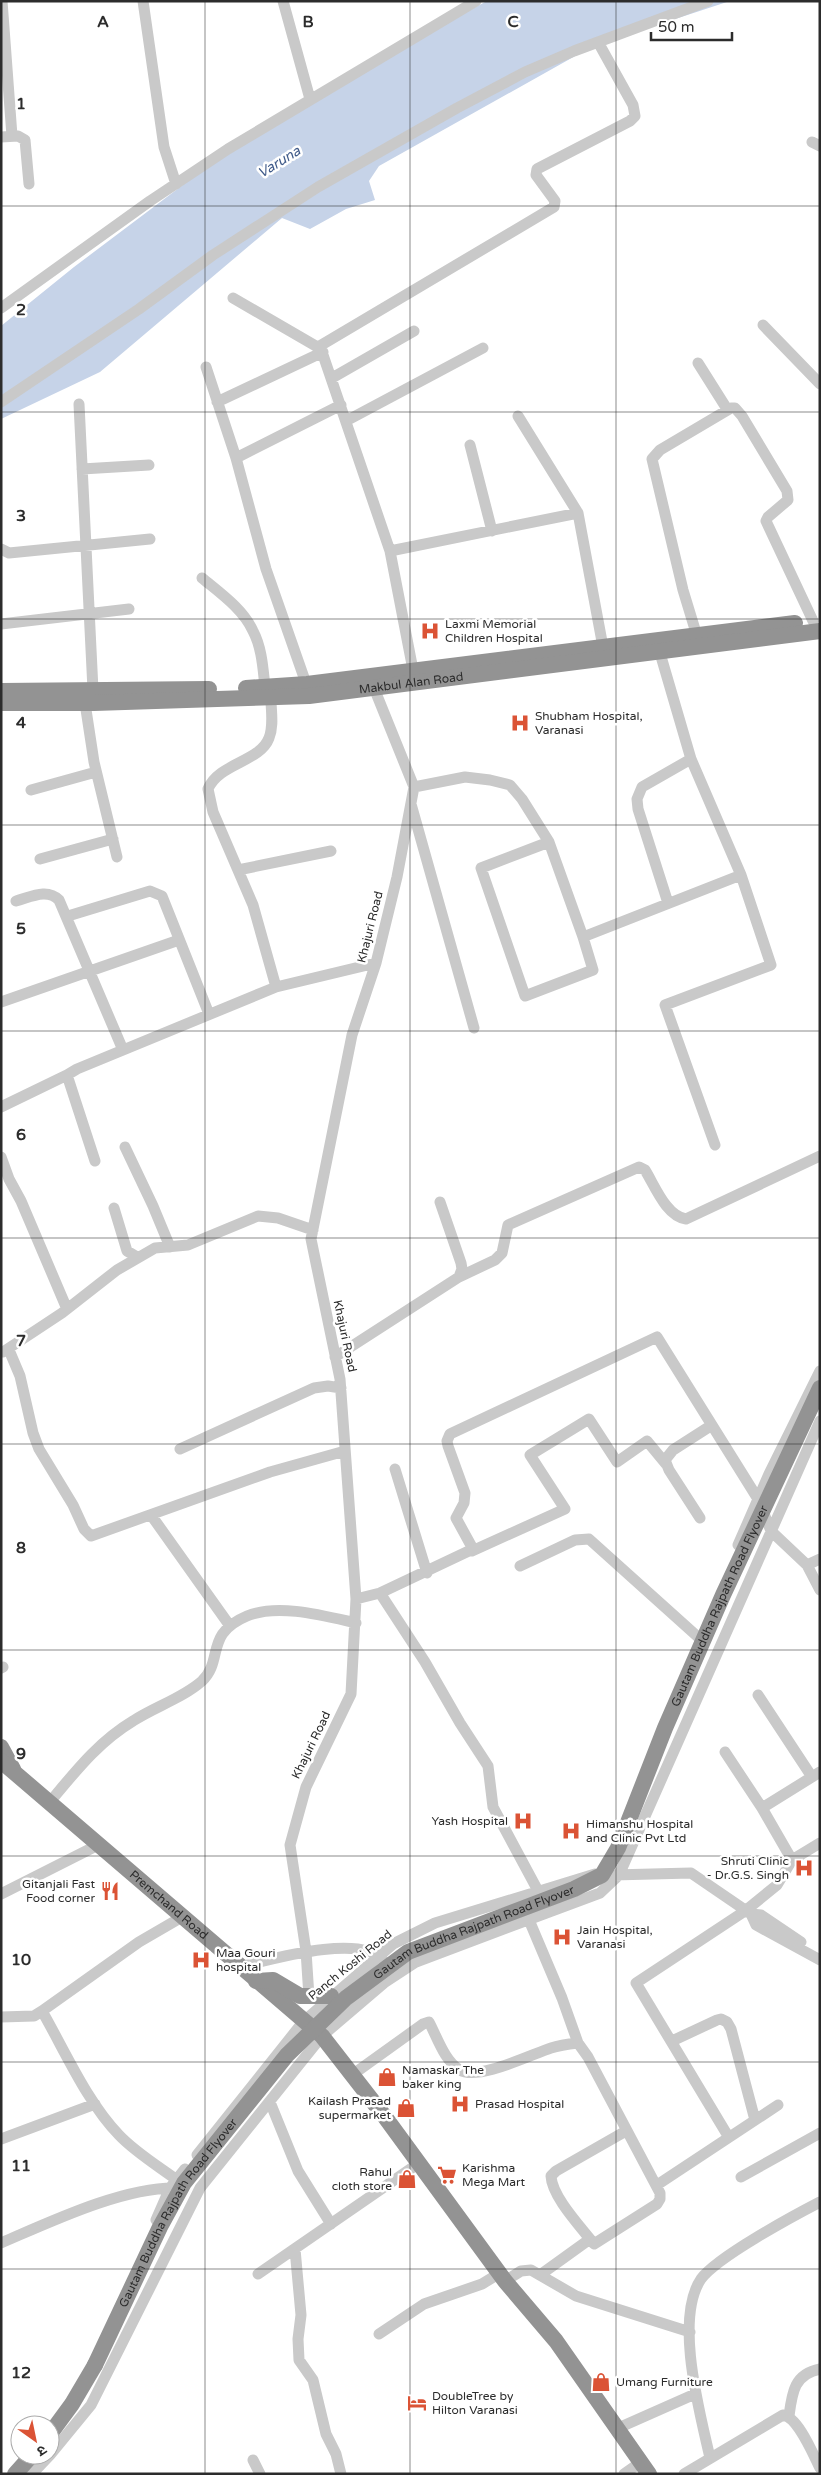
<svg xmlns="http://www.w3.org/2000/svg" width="821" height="2475" viewBox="0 0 821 2475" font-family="'Varela Round','Noto Sans Devanagari',sans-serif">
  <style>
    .water { fill: #c6d3e8 }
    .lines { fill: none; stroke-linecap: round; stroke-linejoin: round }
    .minor { stroke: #c9c9c9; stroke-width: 11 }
    .highway { stroke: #939393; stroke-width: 16 }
    .highway-bridge { stroke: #939393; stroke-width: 16 }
    .grid { fill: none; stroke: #2c2c2c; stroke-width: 1; stroke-opacity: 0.55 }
    .labels { text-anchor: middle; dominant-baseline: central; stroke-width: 5; stroke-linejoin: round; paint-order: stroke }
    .poi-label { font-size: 12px; fill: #2c2c2c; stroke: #fff; text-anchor: start }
    .street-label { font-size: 12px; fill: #2c2c2c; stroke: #fff }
    .water-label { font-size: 14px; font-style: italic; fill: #3f5a89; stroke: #fff }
    .grid-label { font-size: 16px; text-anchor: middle; font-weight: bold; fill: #2c2c2c; stroke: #fff; stroke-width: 5; stroke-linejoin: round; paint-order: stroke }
  </style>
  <rect width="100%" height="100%" fill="#fff"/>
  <path class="water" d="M 487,1 L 730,1 L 593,46 L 379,166 L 369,181 L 375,200 L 346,209 L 310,229 L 282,218 L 100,372 L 1,419 L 1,326 L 74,267 L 216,160 L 391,52 Z"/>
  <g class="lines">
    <path class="minor" d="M 2,1 L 12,136
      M 143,1 L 164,147 L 176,184
      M 283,1 L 310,99
      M 1,137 L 18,136 L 25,140 L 29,184
      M 812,142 L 820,146
      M 233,298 L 321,349 L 390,551 L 413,670
      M 1,308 L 150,201 L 228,149 L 476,1
      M 763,325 L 820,384
      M 318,347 L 554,207 L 555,201 L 536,175 L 537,169 L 630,121 L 635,116 L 633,105 L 598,42
      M 698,363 L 727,409
      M 206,367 L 236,458 L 266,569 L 308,689
      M 332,378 L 414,331
      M 1,402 L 139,309 L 213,255 L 318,187 L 457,108 L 525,72 L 574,51 L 708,1
      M 217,402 L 323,352
      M 79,404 L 93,690
      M 518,416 L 578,513 L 603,647
      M 346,421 L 483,348
      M 470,445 L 492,531
      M 236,458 L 341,405
      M 82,469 L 149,465
      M 1,549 L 9,553 L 150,539
      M 390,551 L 578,513
      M 202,578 C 220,593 243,609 253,631 C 262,648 263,669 265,687
      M 1,624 L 129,609
      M 697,636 L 683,590 L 652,459 L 660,450 L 731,408 L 735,408 L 742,416 L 787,491 L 788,500 L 768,517 L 766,521 L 813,621
      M 660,653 L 691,759 L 741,875
      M 271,699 C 271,711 274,726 269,738 C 260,762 219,763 208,789 L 213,812 L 253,905 L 276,987
      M 85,703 L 94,762 L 117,857
      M 414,787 L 465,777 L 490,780 L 510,785 L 522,799 L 549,842 L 583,937 L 741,875 L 771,965 L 665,1005 L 715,1145
      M 31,790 L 96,772
      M 411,804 L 474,1028
      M 549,842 L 481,868 L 525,996 L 593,970 L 583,937
      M 40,859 L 113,839
      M 238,870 L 331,851
      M 16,901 C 31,897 47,888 59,900 L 123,1050
      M 668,903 L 638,809 L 637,799 L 642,787 L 691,759
      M 68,916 L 150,891 L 162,896 L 209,1014
      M 1,1002 L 179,940
      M 1,1107 L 67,1075
      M 125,1147 L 153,1206 L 170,1247
      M 1,1157 L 9,1179 L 21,1201 L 67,1309
      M 95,1161 L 67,1075 L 77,1069 L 276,987 L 376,963
      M 114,1208 L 127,1251 L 137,1257
      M 459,1277 L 495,1260 L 502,1253 L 508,1225 L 639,1167 L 645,1170 C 655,1186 666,1216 686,1219 L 820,1156
      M 9,1350 L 20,1376 L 33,1433 L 39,1449 L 73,1505 L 84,1529 L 91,1536 L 270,1472 L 345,1451
      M 3,1352 L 62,1313 L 117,1270 L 155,1248 L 188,1245 L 258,1216 L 278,1218 L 313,1230
      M 335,1357 L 459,1277 L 462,1269 L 461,1263 L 440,1202
      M 180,1449 L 314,1388 L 328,1386 L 341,1388
      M 395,1469 L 427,1573
      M 151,1515 L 230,1626
      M 700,1518 L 669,1470 L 665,1460 L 673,1450 L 712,1425
      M 738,1545 L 769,1474 L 820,1371
      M 472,1551 L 565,1509 L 530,1455 L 589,1419 L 617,1462 L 647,1441 L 666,1464
      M 807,1565 L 820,1559
      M 520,1566 L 575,1540 L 589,1539 L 698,1637
      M 380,1593 L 473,1549 L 456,1518 L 464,1503 L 465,1493 L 448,1446 L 447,1441 L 450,1434 L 657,1337 L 758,1499 L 771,1531 L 807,1565 L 820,1590
      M 356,1599 L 380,1593 L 425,1662 L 460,1723 L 488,1766 L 493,1807 L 536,1887 L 539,1896
      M 1,1668 L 3,1667
      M 758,1695 L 812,1777
      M 725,1752 L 762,1808 L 792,1860 L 777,1885 L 745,1911 L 636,1983 L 728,2136
      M 49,1803 C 75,1772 98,1742 133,1721 C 154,1707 183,1698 202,1681 C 224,1660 204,1634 247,1616 C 278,1603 325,1616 356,1623
      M 762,1808 L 820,1772
      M 792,1860 L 820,1843
      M 613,1875 L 691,1873 L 751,1914 L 756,1925 L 820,1960
      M 1,1894 L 98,1845
      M 751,1914 L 761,1915 L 801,1942
      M 529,1920 L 562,1998 L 578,2043
      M 239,1967 C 269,1960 360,1933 383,1960
      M 309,1997 L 306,1951 L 290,1845 L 306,1787 L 351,1694 L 356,1599 L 340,1379 L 311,1239 L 352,1035 L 376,963 L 397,877 L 414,787 L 374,688
      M 42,2011 L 139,1942 L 182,1917
      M 1,2017 L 34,2016 L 42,2011 C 65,2051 87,2102 119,2135 C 135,2152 158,2166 177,2180
      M 672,2041 L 717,2020 L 721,2019 L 727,2022 L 731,2029 L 755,2120
      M 352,2075 L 423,2024 L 429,2022 C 437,2037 445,2062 460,2070 C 478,2081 532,2054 551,2048 C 560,2045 569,2044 578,2043 L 588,2057 L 660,2193 L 660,2199 L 657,2204 L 594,2244 C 581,2227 552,2197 551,2176 L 556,2171 L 626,2131
      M 270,2102 L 298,2171 L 331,2224
      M 1,2139 L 95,2104
      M 197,2155 L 303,2022 L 393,1944 L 435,1923 L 595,1874
      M 741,2177 L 820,2133
      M 657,2185 L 778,2105
      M 156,2220 L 170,2188 L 185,2169
      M 1,2243 C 50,2222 123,2187 176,2188
      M 295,2249 L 301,2315 L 298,2339 L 299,2360 L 313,2380 L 326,2434 L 336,2454 L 341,2474
      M 258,2274 L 419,2163
      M 540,2275 L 590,2239
      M 505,2281 L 521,2271 L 531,2270 L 576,2296 L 690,2332
      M 379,2334 L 424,2304 L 482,2284 L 500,2273
      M 789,2416 C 792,2393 794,2374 820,2369
      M 616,2429 L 695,2394
      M 50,2455 L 91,2405 L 200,2188 L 322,2036 L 384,1983 L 416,1962 L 600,1893 L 619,1875 L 820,1421
      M 710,2458 C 700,2413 674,2319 701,2279 C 717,2257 793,2216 820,2202
      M 253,2460 L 260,2474
      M 32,2474 L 50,2455
      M 624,2474 L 641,2462
      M 684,2474 L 783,2415 C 798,2417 813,2454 820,2468"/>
    <g class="highway">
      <path d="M 246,688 L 307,684 L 795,623"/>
      <path d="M 1,691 L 209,689"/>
      <path id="s1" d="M 1,703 L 94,703 L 309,696 L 820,631"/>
      <path d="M 1,1747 L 13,1769"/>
      <path id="s2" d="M 1,1761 L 322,2036 L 385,2117 L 505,2281 L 556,2341 L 649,2474"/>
      <path d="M 256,1981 L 273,1980 L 300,1996 L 331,1996"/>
      <path d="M 50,2434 L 72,2404 L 95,2365"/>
      <path d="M 15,2474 L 32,2455"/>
    </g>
    <path class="highway-bridge" id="s3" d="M 95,2365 L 160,2227 L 184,2183 L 287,2055 L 346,1998 L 408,1952 L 574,1889 L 602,1875 L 618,1848 L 665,1728 L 723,1595 L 820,1388"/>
  </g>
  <path class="grid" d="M 205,1 L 205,2474M 410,1 L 410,2474M 616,1 L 616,2474M 1,206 L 820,206M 1,412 L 820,412M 1,619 L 820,619M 1,825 L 820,825M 1,1031 L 820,1031M 1,1238 L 820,1238M 1,1444 L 820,1444M 1,1650 L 820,1650M 1,1856 L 820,1856M 1,2062 L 820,2062M 1,2269 L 820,2269"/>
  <defs>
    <g id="hospital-bare" transform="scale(1.5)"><path d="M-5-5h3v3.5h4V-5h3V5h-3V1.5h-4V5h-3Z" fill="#db5335" stroke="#fff" stroke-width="2.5" paint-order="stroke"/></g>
    <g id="restaurant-bare" transform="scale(1.5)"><path d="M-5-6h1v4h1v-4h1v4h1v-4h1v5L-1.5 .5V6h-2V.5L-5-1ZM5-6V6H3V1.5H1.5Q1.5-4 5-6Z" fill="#db5335" stroke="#fff" stroke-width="2.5" paint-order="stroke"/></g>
    <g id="shop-bare" transform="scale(1.5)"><path d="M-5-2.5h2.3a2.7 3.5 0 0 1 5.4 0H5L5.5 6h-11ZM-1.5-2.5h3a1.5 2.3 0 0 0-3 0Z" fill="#db5335" stroke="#fff" stroke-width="2.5" paint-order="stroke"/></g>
    <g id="supermarket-bare" transform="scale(1.5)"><path d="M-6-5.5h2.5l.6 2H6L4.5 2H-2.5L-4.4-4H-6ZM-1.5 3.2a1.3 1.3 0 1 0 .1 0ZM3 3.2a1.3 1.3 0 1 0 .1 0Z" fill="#db5335" stroke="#fff" stroke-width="2.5" paint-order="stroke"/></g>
    <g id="hotel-bare" transform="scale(1.5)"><path d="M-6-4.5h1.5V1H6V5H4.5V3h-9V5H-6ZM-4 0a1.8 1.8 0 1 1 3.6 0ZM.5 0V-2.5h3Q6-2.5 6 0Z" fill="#db5335" stroke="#fff" stroke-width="2.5" paint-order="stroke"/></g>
  </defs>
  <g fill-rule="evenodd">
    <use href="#hospital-bare" x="430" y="631"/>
    <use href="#hospital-bare" x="520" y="723"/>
    <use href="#hospital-bare" x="523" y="1821"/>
    <use href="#hospital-bare" x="571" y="1831"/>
    <use href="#hospital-bare" x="804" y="1868"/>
    <use href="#restaurant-bare" x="110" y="1891"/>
    <use href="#hospital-bare" x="562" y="1937"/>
    <use href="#hospital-bare" x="201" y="1960"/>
    <use href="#shop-bare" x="387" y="2077"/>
    <use href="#hospital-bare" x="460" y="2104"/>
    <use href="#shop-bare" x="406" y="2108"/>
    <use href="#supermarket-bare" x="447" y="2175"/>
    <use href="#shop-bare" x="407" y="2179"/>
    <use href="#shop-bare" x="601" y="2382"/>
    <use href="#hotel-bare" x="417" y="2403"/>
  </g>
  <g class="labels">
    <g class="poi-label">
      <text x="445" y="624">Laxmi Memorial<tspan x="445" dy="14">Children Hospital</tspan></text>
      <text x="535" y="716">Shubham Hospital,<tspan x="535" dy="14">Varanasi</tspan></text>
      <text x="508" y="1821" text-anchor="end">Yash Hospital</text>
      <text x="586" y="1824">Himanshu Hospital<tspan x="586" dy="14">and Clinic Pvt Ltd</tspan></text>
      <text x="789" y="1861" text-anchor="end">Shruti Clinic<tspan x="789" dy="14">- Dr.G.S. Singh</tspan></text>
      <text x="95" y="1884" text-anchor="end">Gitanjali Fast<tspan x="95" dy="14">Food corner</tspan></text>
      <text x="577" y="1930">Jain Hospital,<tspan x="577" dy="14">Varanasi</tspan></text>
      <text x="216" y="1953">Maa Gouri<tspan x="216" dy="14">hospital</tspan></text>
      <text x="402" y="2070">Namaskar The<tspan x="402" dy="14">baker king</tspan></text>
      <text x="391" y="2101" text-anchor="end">Kailash Prasad<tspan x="391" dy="14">supermarket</tspan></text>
      <text x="475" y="2104">Prasad Hospital</text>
      <text x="462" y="2168">Karishma<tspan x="462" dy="14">Mega Mart</tspan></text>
      <text x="392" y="2172" text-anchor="end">Rahul<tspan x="392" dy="14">cloth store</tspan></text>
      <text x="616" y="2382">Umang Furniture</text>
      <text x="432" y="2396">DoubleTree by<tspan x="432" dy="14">Hilton Varanasi</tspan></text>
    </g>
    <g class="street-label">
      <text stroke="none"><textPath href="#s1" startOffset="411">Makbul Alan Road</textPath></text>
      <text transform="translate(370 927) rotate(-76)">Khajuri Road</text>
      <text transform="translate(345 1336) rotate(78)">Khajuri Road</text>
      <text stroke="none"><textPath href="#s3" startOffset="1029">Gautam Buddha Rajpath Road Flyover</textPath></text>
      <text transform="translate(311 1745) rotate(-64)">Khajuri Road</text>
      <text stroke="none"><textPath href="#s2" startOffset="221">Premchand Road</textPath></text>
      <text stroke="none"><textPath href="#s3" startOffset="594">Gautam Buddha Rajpath Road Flyover</textPath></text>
      <text transform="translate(350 1965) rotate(-39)">Panch Koshi Road</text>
      <text stroke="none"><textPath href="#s3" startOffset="174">Gautam Buddha Rajpath Road Flyover</textPath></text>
    </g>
    <g class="water-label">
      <text transform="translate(279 162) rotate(-32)">Varuna</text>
    </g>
  </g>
  <g class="grid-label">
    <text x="103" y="27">A</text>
    <text x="308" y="27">B</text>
    <text x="513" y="27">C</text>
    <text x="21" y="109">1</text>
    <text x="21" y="315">2</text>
    <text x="21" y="521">3</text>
    <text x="21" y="728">4</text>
    <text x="21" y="934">5</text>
    <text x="21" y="1140">6</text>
    <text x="21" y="1346">7</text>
    <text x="21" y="1553">8</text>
    <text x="21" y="1759">9</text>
    <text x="21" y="1965">10</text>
    <text x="21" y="2171">11</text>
    <text x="21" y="2378">12</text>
  </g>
  <rect width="821" height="2475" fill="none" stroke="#2c2c2c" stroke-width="5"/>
  <g transform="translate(35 2440) rotate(147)"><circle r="24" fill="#ffffff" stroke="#ababab"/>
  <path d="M0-4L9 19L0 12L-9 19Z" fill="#db5335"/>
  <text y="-8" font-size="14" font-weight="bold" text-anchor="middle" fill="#2c2c2c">उ</text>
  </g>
  <path d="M651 32v8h81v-8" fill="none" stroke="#2c2c2c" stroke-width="2.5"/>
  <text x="658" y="32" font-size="15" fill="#2c2c2c" stroke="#ffffff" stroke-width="4" paint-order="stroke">50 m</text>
</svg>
